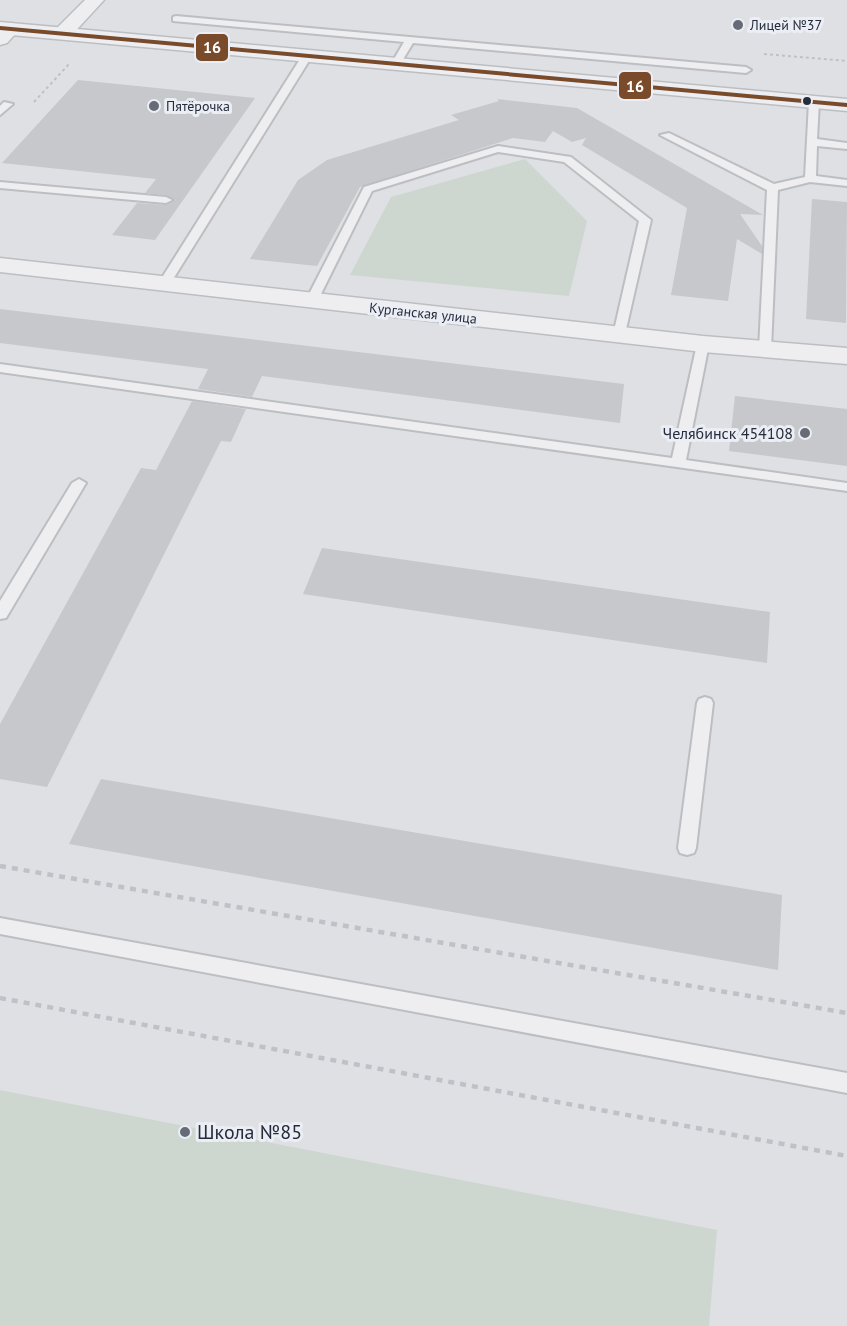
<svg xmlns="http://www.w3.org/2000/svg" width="847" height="1326" viewBox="0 0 847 1326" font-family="'PT Sans',sans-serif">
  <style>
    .green { fill: #ced7cf }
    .building { fill: #c7c8cc }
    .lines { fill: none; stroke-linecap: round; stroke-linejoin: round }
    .service-casing { stroke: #bcbec2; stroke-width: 4 }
    .minor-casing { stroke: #bcbec2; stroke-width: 3 }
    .tertiary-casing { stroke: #bcbec2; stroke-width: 3 }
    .path-far1 { stroke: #c0c1c7; stroke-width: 2; stroke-dasharray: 3 3; stroke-linecap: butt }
    .path { stroke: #c0c1c7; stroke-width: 4.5; stroke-dasharray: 6 6; stroke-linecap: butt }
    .service { fill: #eeeef0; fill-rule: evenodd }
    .minor { fill: #eeeef0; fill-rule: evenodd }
    .tertiary { fill: #eeeef0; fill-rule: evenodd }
    .bus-1-casing { stroke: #ebeef4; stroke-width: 7 }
    .bus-1 { stroke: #7a4b2a; stroke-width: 4 }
    .poi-dot { fill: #666b76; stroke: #ebeef4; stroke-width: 2 }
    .bus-dot { fill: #262c3b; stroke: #ebeef4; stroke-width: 2 }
    .labels { text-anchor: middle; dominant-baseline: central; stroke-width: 6; stroke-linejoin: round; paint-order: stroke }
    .far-poi-label { font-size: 14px; fill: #262c3b; stroke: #ebeef4; text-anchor: start }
    .far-street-label { font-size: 14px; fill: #262c3b; stroke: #ebeef4 }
    .poi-label { font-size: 16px; fill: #262c3b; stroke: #ebeef4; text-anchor: end }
    .near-poi-label { font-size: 20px; fill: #262c3b; stroke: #ebeef4; text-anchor: start }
    .line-badge { stroke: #ebeef4; stroke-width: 2 }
    .badge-label { font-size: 16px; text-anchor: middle; font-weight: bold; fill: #fff }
  </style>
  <rect width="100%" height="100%" fill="#dee0e4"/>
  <path class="green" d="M 525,159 L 587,221 L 569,296 L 350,275 L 391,197 Z
    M 0,1090 L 717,1230 L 709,1326 L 0,1326 Z"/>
  <path class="building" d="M 78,80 L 255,98 L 155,240 L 112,235 L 137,203 L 166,205 L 174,201 L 166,195 L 145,193 L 156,179 L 2,163 Z
    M 497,99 L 577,108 L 763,215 L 740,214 L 762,246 L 762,254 L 737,239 L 728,301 L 671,295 L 687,208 L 582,145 L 586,138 L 572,142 L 553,131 L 545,142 L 513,138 L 360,187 L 317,266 L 250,259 L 298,180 L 327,160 L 459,120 L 451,115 L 499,101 Z
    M 812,199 L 847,202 L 846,323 L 806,319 Z
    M 0,309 L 624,384 L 620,423 L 262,376 L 252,397 L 198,389 L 208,369 L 0,343 Z
    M 735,396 L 847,409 L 847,466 L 729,451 Z
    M 192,401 L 246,409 L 231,442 L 221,441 L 47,787 L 0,779 L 0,724 L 141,468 L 156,470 Z
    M 322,548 L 770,612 L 767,663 L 303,594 Z
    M 101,779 L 782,895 L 778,970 L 69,844 Z"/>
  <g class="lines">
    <g class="service-casing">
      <path id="service" d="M 176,16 L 746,67 L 751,70 L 746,73 L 413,43 L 399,66 L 396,67 L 391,64 L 404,42 L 173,21 L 173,17 Z
        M 307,53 L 312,56 L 170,284 L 164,288 L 160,287 L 158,284 L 302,56 Z
        M 814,99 L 819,102 L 817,139 L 847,143 L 847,149 L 817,146 L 816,176 L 847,180 L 847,186 L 810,182 L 778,190 L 771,349 L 765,353 L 759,349 L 767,190 L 660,135 L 669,133 L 774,184 L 805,177 L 809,102 Z
        M 4,102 L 13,104 L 0,115 L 0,106 Z
        M 498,146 L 571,157 L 651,220 L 624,338 L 619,339 L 613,335 L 639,221 L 564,162 L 498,152 L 372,191 L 318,300 L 316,303 L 308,303 L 306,300 L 364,187 Z
        M 0,182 L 166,197 L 172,200 L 166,203 L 0,188 Z
        M 703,340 L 709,344 L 686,460 L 847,483 L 847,491 L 0,372 L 0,364 L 672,458 L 697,344 Z
        M 79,479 L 86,483 L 6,618 L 0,619 L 0,601 L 72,483 Z
        M 705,697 L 711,699 L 713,703 L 696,848 L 694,853 L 687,855 L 680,853 L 678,848 L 697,703 L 699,699 Z
        M 0,918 L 847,1073 L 847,1093 L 0,934 Z"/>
    </g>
    <g class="minor-casing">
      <path id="minor" d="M 85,0 L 104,0 L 69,38 L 55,38 L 53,34 L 55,30 Z
        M 11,23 L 18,25 L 20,29 L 7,43 L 0,45 L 0,29 Z
        M 0,258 L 703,336 L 847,348 L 847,364 L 703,352 L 0,272 Z"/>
    </g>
    <g class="tertiary-casing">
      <path id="tertiary" d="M 0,22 L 847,99 L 847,111 L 0,34 Z"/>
    </g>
    <path class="path-far1" d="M 764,54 L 847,61
      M 34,102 L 70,63"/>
    <path class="path" d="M 0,866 L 847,1013
      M 0,998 L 847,1156"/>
    <use href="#service" class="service"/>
    <use href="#minor" class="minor"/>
    <use href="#tertiary" class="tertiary"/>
    <g class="bus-1-casing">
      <path id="bus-1" d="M 0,28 L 847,105"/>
    </g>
    <use href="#bus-1" class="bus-1"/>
  </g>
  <g class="poi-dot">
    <circle cx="738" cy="25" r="6"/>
    <circle cx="154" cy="106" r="6"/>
    <circle cx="805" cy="433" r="6"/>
    <circle cx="185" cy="1132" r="6"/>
  </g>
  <circle class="bus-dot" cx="807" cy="101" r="5"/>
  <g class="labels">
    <g class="far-poi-label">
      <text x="750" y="25">Лицей №37</text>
      <text x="166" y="106">Пятёрочка</text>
    </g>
    <g class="far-street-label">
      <text transform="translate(423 313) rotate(6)">Курганская улица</text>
    </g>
    <g class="poi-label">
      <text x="793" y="433">Челябинск 454108</text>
    </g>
    <g class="near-poi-label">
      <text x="197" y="1132">Школа №85</text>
    </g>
  </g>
  <g class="line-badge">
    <rect x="195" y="33" width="34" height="29" rx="6" fill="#7a4b2a"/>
    <rect x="618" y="71" width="34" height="29" rx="6" fill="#7a4b2a"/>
  </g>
  <g class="badge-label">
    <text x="212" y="53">16</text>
    <text x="635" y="92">16</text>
  </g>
</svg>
